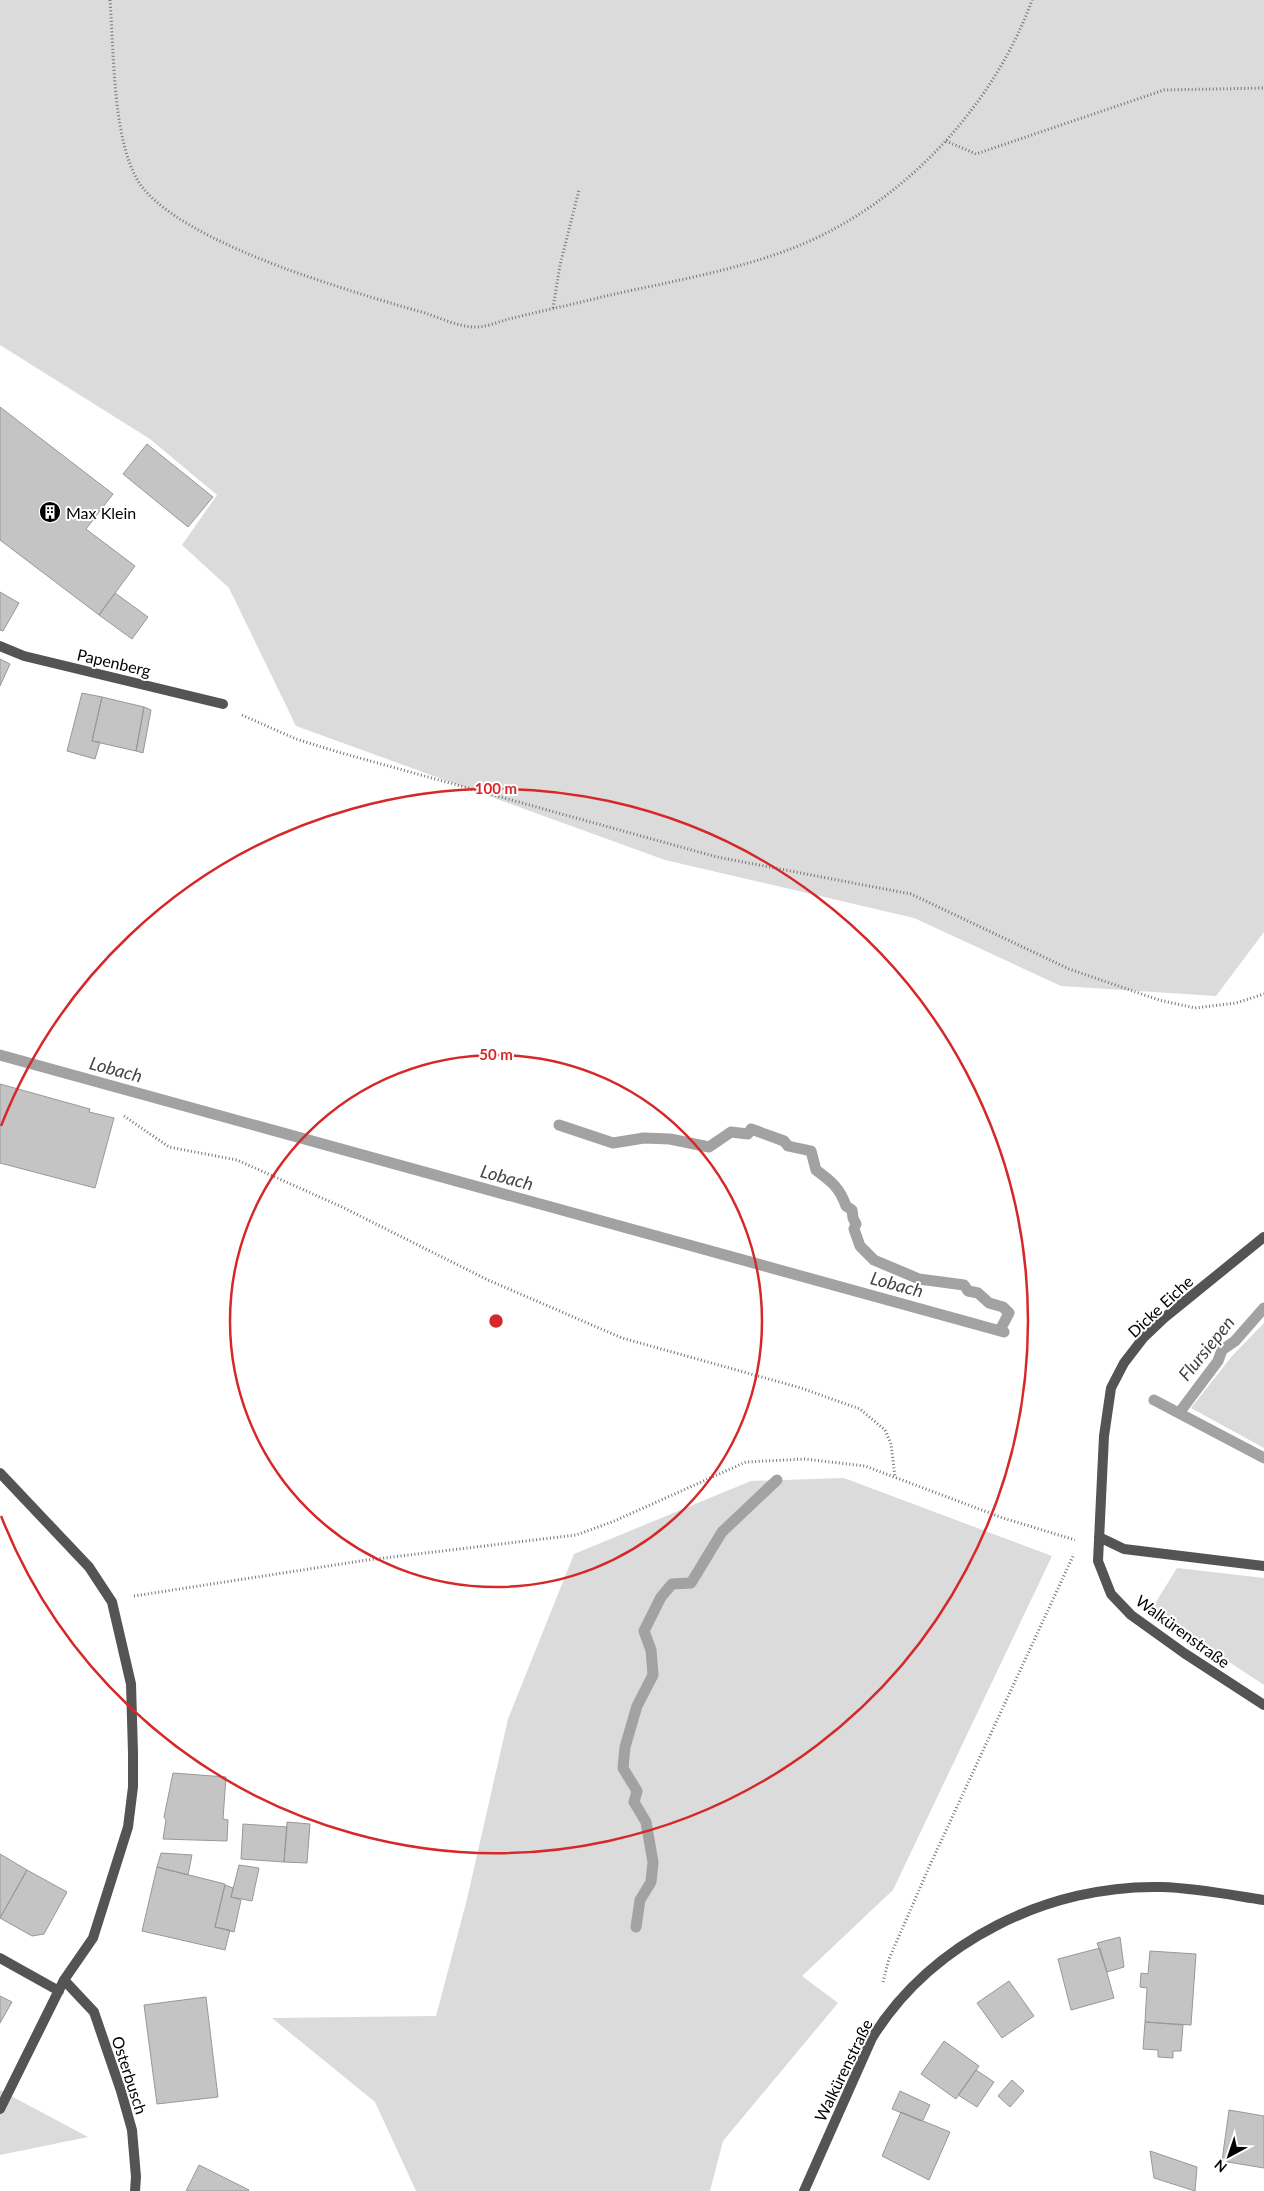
<svg xmlns="http://www.w3.org/2000/svg" width="1264" height="2191" viewBox="0 0 1264 2191" font-family="Lato,sans-serif">
  <style>
    .green { fill: #dbdbdb }
    .lines { fill: none; stroke-linecap: round; stroke-linejoin: round }
    .stream { stroke: #a2a2a2; stroke-width: 11 }
    .building { fill: #c4c4c4; stroke: #989898 }
    .path { stroke: #767676; stroke-width: 3; stroke-dasharray: 1 2.5; stroke-linecap: butt }
    .minor { stroke: #545454; stroke-width: 10 }
    .ring { fill: none; stroke: #d62828; stroke-width: 2.5 }
    .labels { text-anchor: middle; dominant-baseline: central; stroke-width: 4; stroke-linejoin: round; paint-order: stroke }
    .poi-label { font-size: 16px; fill: #000; stroke: #fff; text-anchor: start }
    .street-label { font-size: 16px; fill: #000; stroke: #fff }
    .water-label { font-size: 18px; font-style: italic; fill: #434343; stroke: #fff }
    .centre { fill: #d62828; stroke: #fff; stroke-width: 2.5 }
    .ring-label { font-size: 15px; text-anchor: middle; font-weight: bold; fill: #d62828; stroke: #fff; stroke-width: 4; stroke-linejoin: round; paint-order: stroke }
  </style>
  <rect width="100%" height="100%" fill="#fff"/>
  <path class="green" d="M 0,0 L 1264,0 L 1264,932 L 1216,996 L 1061,986 L 914,918 L 665,860 L 296,726 L 229,588 L 182,545 L 217,495 L 150,439 L 0,345 Z
    M 1264,1323 L 1264,1448 L 1191,1408 L 1232,1356 Z
    M 844,1478 L 1052,1556 L 893,1890 L 802,1976 L 838,2003 L 723,2141 L 710,2191 L 416,2191 L 375,2102 L 272,2018 L 436,2016 L 467,1899 L 508,1719 L 574,1554 L 751,1481 Z
    M 1177,1568 L 1264,1578 L 1264,1685 L 1151,1610 Z
    M 0,2090 L 88,2137 L 0,2155 Z"/>
  <g class="lines">
    <path class="stream" d="M 0,1055 L 1004,1332
      M 559,1125 L 613,1143 L 644,1138 L 670,1139 L 709,1147 L 731,1132 L 748,1134 L 751,1129 L 784,1141 L 788,1146 L 811,1151 L 816,1170 C 831,1181 840,1188 846,1206 L 852,1210 L 853,1218 L 856,1224 L 854,1229 L 860,1246 L 874,1260 L 919,1279 L 964,1285 L 968,1291 L 978,1293 L 989,1303 L 1003,1307 L 1009,1313 L 1000,1330
      M 1154,1400 L 1264,1458
      M 1179,1413 L 1218,1361 L 1222,1350 L 1235,1341 L 1264,1308
      M 636,1927 L 640,1900 L 651,1882 L 653,1862 L 646,1822 L 634,1802 L 637,1791 L 623,1768 L 625,1747 L 637,1706 L 653,1675 L 651,1650 L 644,1631 L 661,1597 L 672,1584 L 691,1583 L 722,1532 L 777,1480"/>
  </g>
  <path class="building" d="M 0,407 L 113,494 L 86,529 L 135,566 L 99,615 L 0,540 Z
    M 147,444 L 213,497 L 188,527 L 123,474 Z
    M 0,592 L 19,603 L 3,631 L 0,630 Z
    M 115,593 L 148,617 L 132,639 L 99,615 Z
    M 0,659 L 10,664 L 0,686 Z
    M 82,693 L 102,697 L 92,741 L 100,742 L 95,759 L 67,751 Z
    M 102,697 L 144,707 L 136,751 L 92,741 Z
    M 144,707 L 151,710 L 143,753 L 136,751 Z
    M 0,1084 L 90,1109 L 89,1112 L 114,1118 L 95,1188 L 0,1163 Z
    M 173,1773 L 226,1777 L 223,1819 L 228,1820 L 227,1841 L 163,1839 L 166,1820 L 164,1817 Z
    M 287,1822 L 310,1824 L 307,1863 L 284,1862 Z
    M 243,1824 L 287,1827 L 284,1862 L 241,1859 Z
    M 161,1853 L 192,1855 L 188,1875 L 157,1867 Z
    M 0,1854 L 27,1870 L 0,1918 Z
    M 239,1865 L 259,1868 L 252,1901 L 231,1897 Z
    M 157,1867 L 225,1884 L 215,1927 L 230,1930 L 225,1950 L 142,1931 Z
    M 27,1870 L 67,1892 L 44,1934 L 32,1936 L 0,1918 Z
    M 225,1885 L 233,1888 L 231,1897 L 241,1900 L 234,1932 L 215,1927 Z
    M 1120,1937 L 1124,1967 L 1107,1972 L 1097,1943 Z
    M 1100,1948 L 1114,1998 L 1071,2010 L 1058,1959 Z
    M 1150,1951 L 1196,1954 L 1191,2025 L 1145,2022 L 1147,1988 L 1140,1987 L 1141,1973 L 1148,1974 Z
    M 1009,1981 L 1034,2016 L 1002,2038 L 977,2003 Z
    M 0,1996 L 12,2002 L 0,2023 Z
    M 206,1997 L 218,2097 L 157,2104 L 144,2005 Z
    M 1145,2022 L 1183,2025 L 1181,2051 L 1173,2051 L 1173,2058 L 1158,2057 L 1158,2050 L 1143,2049 Z
    M 944,2041 L 979,2066 L 956,2099 L 921,2074 Z
    M 976,2070 L 994,2082 L 977,2107 L 958,2095 Z
    M 1012,2080 L 1024,2091 L 1010,2107 L 998,2096 Z
    M 900,2091 L 930,2105 L 923,2120 L 921,2121 L 892,2109 Z
    M 1229,2110 L 1264,2116 L 1264,2168 L 1222,2161 Z
    M 901,2112 L 950,2132 L 929,2180 L 882,2156 Z
    M 1150,2151 L 1197,2167 L 1195,2191 L 1154,2178 Z
    M 199,2165 L 249,2190 L 248,2191 L 186,2191 Z"/>
  <g class="lines">
    <path class="path" d="M 110,0 C 114,49 112,150 143,188 C 172,224 246,254 289,270 C 334,286 379,300 425,313 C 440,318 457,326 473,327 C 484,328 498,322 509,319 C 541,311 574,304 606,296 C 668,282 734,271 793,248 C 901,206 993,108 1032,0
      M 946,141 L 976,154 L 1164,90 L 1264,88
      M 553,308 L 560,265 L 579,190
      M 242,715 L 296,739 L 338,752 L 717,857 L 911,894 L 1069,969 L 1159,1000 L 1195,1008 L 1236,1003 L 1264,994
      M 124,1116 L 169,1147 L 237,1160 L 342,1207 L 488,1280 L 622,1338 L 801,1388 L 860,1409 L 885,1430 L 891,1444 L 895,1477
      M 134,1596 L 367,1560 L 576,1535 L 612,1522 L 746,1462 L 804,1459 L 865,1466 L 1003,1518 L 1075,1540
      M 883,1982 L 889,1959 L 930,1865 L 1074,1554"/>
    <path class="minor" d="M 0,646 L 24,656 L 223,704
      M 1264,1237 L 1164,1318 L 1144,1337 L 1124,1363 L 1111,1388 L 1104,1436 L 1098,1561 L 1111,1594 L 1131,1615 L 1184,1653 L 1264,1705
      M 0,1473 L 89,1567 L 112,1602 L 131,1684 L 133,1753 L 133,1787 L 128,1827 L 93,1938 L 64,1980 L 0,2109
      M 1099,1537 L 1124,1549 L 1264,1566
      M 0,1958 L 59,1991
      M 64,1980 L 94,2012 L 121,2091 L 132,2130 L 136,2177 L 135,2191
      M 804,2191 L 872,2038 C 932,1941 1050,1884 1162,1887 C 1196,1888 1231,1895 1264,1900"/>
  </g>
  <g class="ring">
    <circle cx="496" cy="1321" r="266"/>
    <path d="M1 1126A532 532 0 1 1 1 1516"/>
  </g>
  <defs>
    <g id="building-disc" transform="scale(1.125)"><circle r="9.5" fill="#000" stroke="#fff"/><path d="M-4-6H4V6H1V3H-1V6H-4ZM-2.5-4.3h1.7v1.8h-1.7ZM.8-4.3h1.7v1.8H.8ZM-2.5-1h1.7V.8h-1.7ZM.8-1h1.7V.8H.8Z" fill="#fff"/></g>
  </defs>
  <g fill-rule="evenodd">
    <use href="#building-disc" x="50" y="512"/>
  </g>
  <g class="labels">
    <g class="poi-label">
      <text x="66" y="512">Max Klein</text>
    </g>
    <g class="street-label">
      <text transform="translate(114 662) rotate(13)">Papenberg</text>
      <text transform="translate(1160 1306) rotate(-43)">Dicke Eiche</text>
      <text transform="translate(1183 1631) rotate(36)">Walkürenstraße</text>
      <text transform="translate(843 2070) rotate(-64)">Walkürenstraße</text>
      <text transform="translate(130 2075) rotate(72)">Osterbusch</text>
    </g>
    <g class="water-label">
      <text transform="translate(116 1069) rotate(15)">Lobach</text>
      <text transform="translate(507 1177) rotate(15)">Lobach</text>
      <text transform="translate(897 1284) rotate(15)">Lobach</text>
      <text transform="translate(1206 1348) rotate(-51)">Flursiepen</text>
    </g>
  </g>
  <circle cx="496" cy="1321" r="8" class="centre"/>
  <g class="ring-label">
    <text x="496" y="794">100 m</text>
    <text x="496" y="1060">50 m</text>
  </g>
  <g transform="translate(1229 2156) rotate(220)" stroke="#ffffff" stroke-width="4" paint-order="stroke">
  <path d="M0-4L9 19L0 12L-9 19Z" fill="#000000"/>
  <text y="-8" font-size="14" font-weight="bold" text-anchor="middle" fill="#000000">N</text>
  </g>
</svg>
